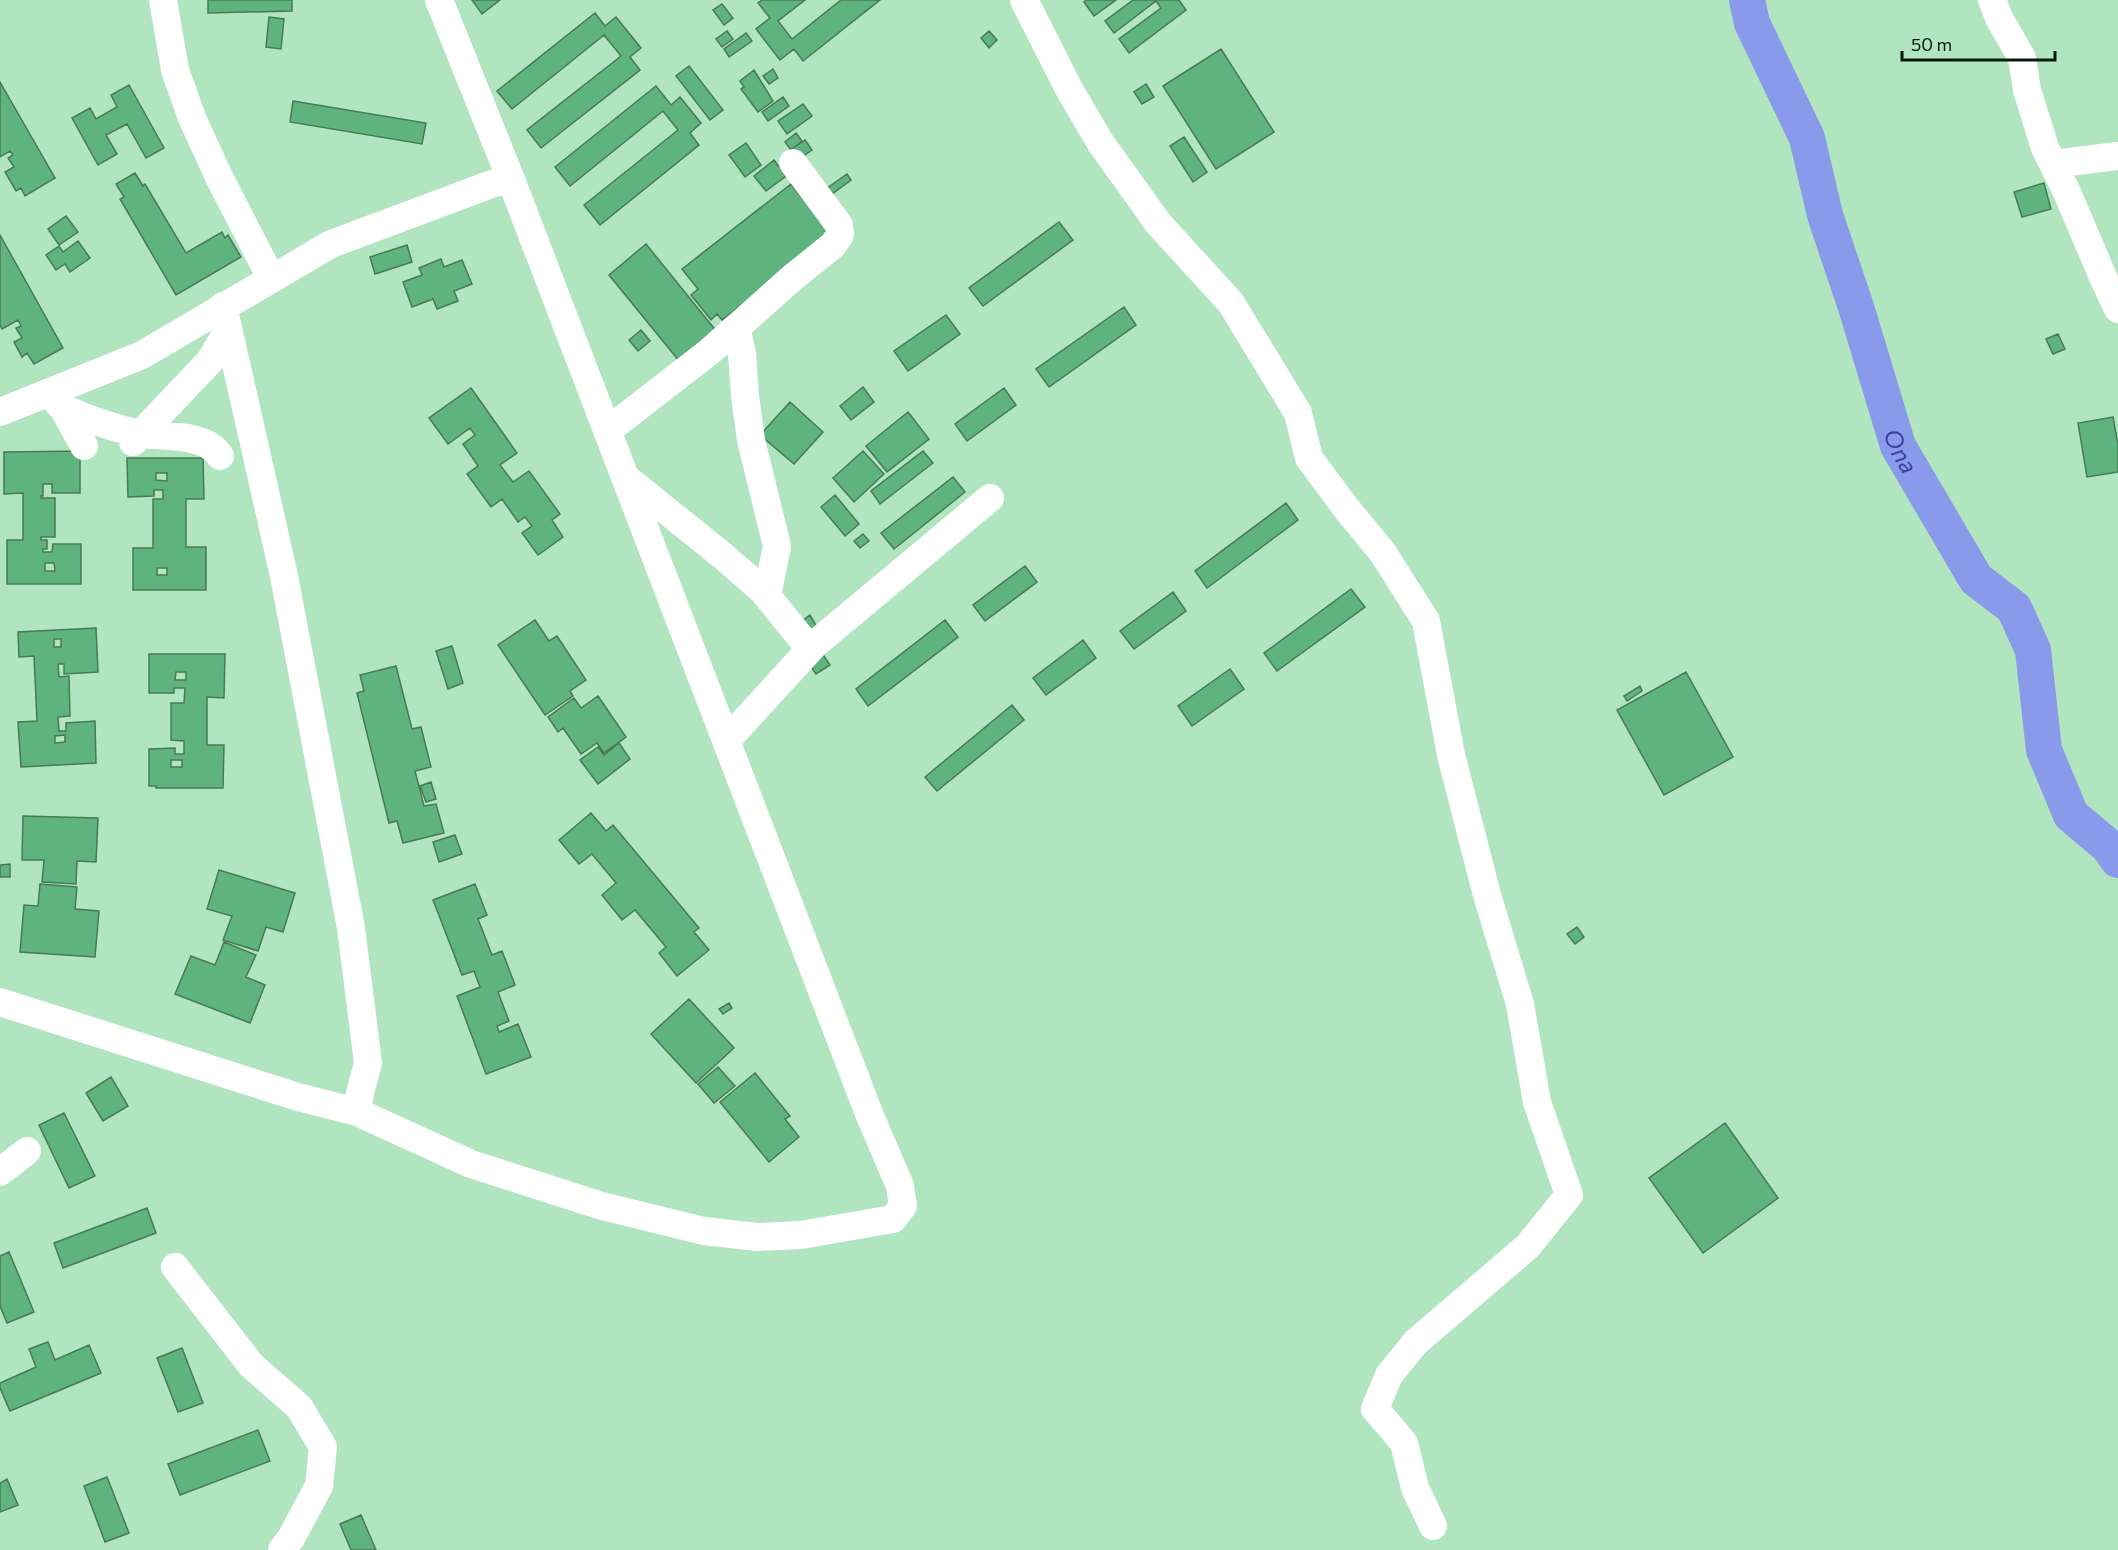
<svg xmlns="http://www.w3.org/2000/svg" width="2118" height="1550" viewBox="0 0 2118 1550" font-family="Commissioner,sans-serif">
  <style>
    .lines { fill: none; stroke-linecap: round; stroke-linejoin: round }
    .river { stroke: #889ae9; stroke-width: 36 }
    .building { fill: #5eb47c; stroke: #487958; stroke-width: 1.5; fill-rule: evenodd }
    .minor { stroke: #fff; stroke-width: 28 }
    .labels { text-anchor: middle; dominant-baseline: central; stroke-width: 4.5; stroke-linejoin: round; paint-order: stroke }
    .water-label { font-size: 24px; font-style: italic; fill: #38439e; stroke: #b0e5bf }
  </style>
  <rect width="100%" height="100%" fill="#b0e5bf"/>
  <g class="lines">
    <path class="river" id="s1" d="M 1747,0 L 1752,23 L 1807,138 L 1825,215 L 1856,307 L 1898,446 L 1976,579 L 2014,608 L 2033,650 L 2044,750 L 2071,815 L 2108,846 L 2118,860"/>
  </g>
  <path class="building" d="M 208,0 L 292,0 L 292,11 L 208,13 Z
    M 472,0 L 500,0 L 482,14 Z
    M 762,0 L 805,0 L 778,21 L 792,39 L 841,0 L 880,0 L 803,61 L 794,49 L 780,60 L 756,29 L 770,18 L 758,3 Z
    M 1086,0 L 1116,0 L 1094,16 L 1084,2 Z
    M 1133,0 L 1179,0 L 1186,10 L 1129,53 L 1119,39 L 1161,8 L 1156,1 L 1114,33 L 1105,21 Z
    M 722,4 L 733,18 L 724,25 L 713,10 Z
    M 595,13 L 605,26 L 616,17 L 641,48 L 630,57 L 640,70 L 541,148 L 527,130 L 621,56 L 604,35 L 512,109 L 497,91 Z
    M 269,17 L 284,19 L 281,49 L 266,47 Z
    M 727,31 L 733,39 L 722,47 L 716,39 Z
    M 989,31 L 997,40 L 989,48 L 981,38 Z
    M 746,33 L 752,41 L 729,57 L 724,49 Z
    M 1221,49 L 1274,132 L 1216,169 L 1163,86 Z
    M 689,66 L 723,110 L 710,120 L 676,76 Z
    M 773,69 L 778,78 L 769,84 L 763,76 Z
    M 754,70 L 773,101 L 758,112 L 741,89 L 744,87 L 740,81 Z
    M 0,82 L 55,178 L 25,196 L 21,188 L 16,191 L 5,172 L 14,167 L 8,158 L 13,155 L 10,151 L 0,157 Z
    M 1146,84 L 1154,97 L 1142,104 L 1134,92 Z
    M 129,85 L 164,148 L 146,158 L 127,124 L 106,135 L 117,154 L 98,165 L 72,118 L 90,108 L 96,119 L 117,107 L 111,95 Z
    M 656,86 L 671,105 L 680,97 L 701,123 L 690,133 L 699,145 L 600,225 L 584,205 L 678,130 L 663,111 L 570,186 L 555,167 Z
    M 783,97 L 789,106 L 768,121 L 762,112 Z
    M 293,101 L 426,123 L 422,144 L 290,122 Z
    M 803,104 L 812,116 L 787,134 L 778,121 Z
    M 796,133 L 802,141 L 791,150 L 785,142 Z
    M 1184,137 L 1207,172 L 1193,182 L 1170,146 Z
    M 805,140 L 812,150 L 796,161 L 789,151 Z
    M 746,143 L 761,165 L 745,177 L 729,155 Z
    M 774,160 L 786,176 L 766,191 L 754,176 Z
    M 135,173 L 143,186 L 145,184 L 186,253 L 222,232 L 225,238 L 228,235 L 241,257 L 176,295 L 120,199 L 124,197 L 116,184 Z
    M 847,174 L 851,180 L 828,197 L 823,191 Z
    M 2044,183 L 2051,209 L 2022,217 L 2014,192 Z
    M 791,184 L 831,235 L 722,320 L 717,314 L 711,320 L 691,295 L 698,289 L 682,269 Z
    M 66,216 L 78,232 L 59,245 L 48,229 Z
    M 1059,222 L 1073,240 L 983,306 L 969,288 Z
    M 0,235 L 63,348 L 34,364 L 27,353 L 22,357 L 14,342 L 22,338 L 16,328 L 21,326 L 18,320 L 2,329 L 0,325 Z
    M 78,241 L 90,258 L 70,272 L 65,264 L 56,270 L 46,255 L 59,246 L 63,252 Z
    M 646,244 L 721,337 L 684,367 L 609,275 Z
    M 407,245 L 412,262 L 375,274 L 370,257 Z
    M 441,259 L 444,267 L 462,260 L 472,284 L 454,291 L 458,301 L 437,309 L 433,299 L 412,307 L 403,282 L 422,275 L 419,268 Z
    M 1124,307 L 1136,325 L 1049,387 L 1036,369 Z
    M 946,315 L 960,334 L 908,371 L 894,351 Z
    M 641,330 L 650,341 L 638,351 L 629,340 Z
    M 2058,334 L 2065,349 L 2053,354 L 2046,339 Z
    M 863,387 L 874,402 L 851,420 L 840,406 Z
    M 471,388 L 517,453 L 500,465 L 513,482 L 529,471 L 560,514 L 552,520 L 563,537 L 538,555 L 522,533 L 532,526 L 525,517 L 518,522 L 502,499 L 491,507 L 467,474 L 478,466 L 463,444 L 475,435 L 470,428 L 448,444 L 429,418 Z
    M 1004,388 L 1016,405 L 967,441 L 955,424 Z
    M 790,402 L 823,432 L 794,464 L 760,435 Z
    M 908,412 L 929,439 L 887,472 L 866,446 Z
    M 2113,417 L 2118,444 L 2118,472 L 2087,477 L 2078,423 Z
    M 80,451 L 80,493 L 52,493 L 52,484 L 43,484 L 43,496 L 41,496 L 41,498 L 55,498 L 55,537 L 41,537 L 41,540 L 47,540 L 47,549 L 43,549 L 43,552 L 52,552 L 53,544 L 81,544 L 81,584 L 7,584 L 7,540 L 23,540 L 23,493 L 4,494 L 4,452 ZM 45,563 L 54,563 L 55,571 L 45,571 Z
    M 863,451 L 884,474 L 854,502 L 833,478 Z
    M 923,451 L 933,463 L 880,504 L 871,491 Z
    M 127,458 L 203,458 L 204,499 L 186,499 L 186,547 L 206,547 L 206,590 L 133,590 L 133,548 L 153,548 L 153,499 L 163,499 L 163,490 L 154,490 L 154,496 L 128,497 ZM 156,473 L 167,473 L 167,481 L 156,480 ZM 157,568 L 167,568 L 167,575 L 157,575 Z
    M 953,477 L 965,492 L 894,549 L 881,533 Z
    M 835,495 L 859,524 L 845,536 L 821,507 Z
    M 1286,503 L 1298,520 L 1207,588 L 1195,571 Z
    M 863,534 L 869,541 L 860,548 L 854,541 Z
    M 1025,566 L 1037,582 L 985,621 L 973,605 Z
    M 1351,589 L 1365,607 L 1277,671 L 1264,653 Z
    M 1173,592 L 1186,611 L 1134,649 L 1120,631 Z
    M 810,615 L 817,627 L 807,634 L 799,623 Z
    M 535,620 L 549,641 L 557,636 L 586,680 L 570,691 L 573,696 L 545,715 L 498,645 Z
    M 945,620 L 958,637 L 868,706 L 856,689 Z
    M 96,628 L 98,672 L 64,674 L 64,664 L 58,664 L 59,677 L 69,676 L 70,716 L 58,717 L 59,731 L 66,731 L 66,723 L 95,721 L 96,763 L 21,767 L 18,722 L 37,721 L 34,656 L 19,657 L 18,632 ZM 54,639 L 61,639 L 61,647 L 54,647 ZM 65,735 L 65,742 L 55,743 L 55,736 Z
    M 1083,640 L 1096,658 L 1046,695 L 1033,678 Z
    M 452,646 L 463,683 L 448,689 L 436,651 Z
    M 822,653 L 830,665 L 816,674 L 808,662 Z
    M 149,654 L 225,654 L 224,698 L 207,697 L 207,745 L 224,745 L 223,788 L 156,788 L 156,786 L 149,786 L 149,749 L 175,748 L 175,754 L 184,754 L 184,741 L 171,740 L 171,703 L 184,703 L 185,688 L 174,688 L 174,693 L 149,693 ZM 176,672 L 186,672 L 186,680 L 175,680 ZM 171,760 L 182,760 L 182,767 L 171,767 Z
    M 396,666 L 412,729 L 421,727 L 431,767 L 415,771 L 424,806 L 436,804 L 444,833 L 403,843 L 397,821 L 389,823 L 357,693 L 364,691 L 360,675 Z
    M 1230,669 L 1244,689 L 1192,726 L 1178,706 Z
    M 1686,672 L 1733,757 L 1664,795 L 1617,710 Z
    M 1640,686 L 1642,691 L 1627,701 L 1624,696 Z
    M 598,696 L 626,737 L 604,753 L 597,743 L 581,754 L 563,728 L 558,732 L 548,717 L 574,698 L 581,708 Z
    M 1012,705 L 1024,720 L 937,791 L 925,777 Z
    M 619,743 L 630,759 L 598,784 L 580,760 L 598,747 L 604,755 Z
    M 431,782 L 436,799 L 426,802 L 420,786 Z
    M 591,813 L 606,831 L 613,825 L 699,928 L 694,932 L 709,950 L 677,976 L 659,953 L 666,947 L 635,910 L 622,920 L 602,895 L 616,883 L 592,854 L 579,864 L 559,840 Z
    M 23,816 L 98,818 L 96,862 L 77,861 L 76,884 L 42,882 L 44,860 L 22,860 Z
    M 455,835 L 462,854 L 439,862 L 433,842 Z
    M 10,864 L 10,877 L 0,877 L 0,865 Z
    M 219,870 L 295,893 L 283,932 L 266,927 L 258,951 L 223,940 L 232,916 L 207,909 Z
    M 40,884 L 77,887 L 75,909 L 99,911 L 95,957 L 20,952 L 24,905 L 38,906 Z
    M 475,884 L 487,915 L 478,919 L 492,955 L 502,951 L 515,985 L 498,992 L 509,1021 L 497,1026 L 499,1032 L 518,1024 L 531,1057 L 486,1074 L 457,996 L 480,987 L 474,971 L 462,975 L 433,900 Z
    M 1577,927 L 1584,937 L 1575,944 L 1567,934 Z
    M 224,942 L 256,955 L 246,977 L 265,985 L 250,1023 L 175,994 L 191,956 L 215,965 Z
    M 689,999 L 734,1048 L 696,1083 L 651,1034 Z
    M 729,1003 L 732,1008 L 723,1014 L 719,1009 Z
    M 718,1067 L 735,1086 L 714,1103 L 698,1084 Z
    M 755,1073 L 790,1116 L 785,1119 L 799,1137 L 769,1162 L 720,1102 Z
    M 111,1077 L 128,1106 L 103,1121 L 86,1093 Z
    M 64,1113 L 95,1176 L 69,1188 L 39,1125 Z
    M 1725,1123 L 1778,1198 L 1703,1253 L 1649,1178 Z
    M 147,1208 L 156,1233 L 63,1268 L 54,1243 Z
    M 9,1252 L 34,1312 L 7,1323 L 0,1306 L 0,1256 Z
    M 48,1342 L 55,1360 L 89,1345 L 101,1373 L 10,1411 L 0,1388 L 0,1383 L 36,1367 L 29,1349 Z
    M 182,1348 L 203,1403 L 178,1412 L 157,1358 Z
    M 258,1430 L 270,1461 L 180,1495 L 168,1464 Z
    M 107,1477 L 129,1533 L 105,1542 L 84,1486 Z
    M 7,1479 L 18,1505 L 0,1512 L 0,1483 Z
    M 361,1515 L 376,1550 L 351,1550 L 340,1524 Z"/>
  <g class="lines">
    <path class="minor" d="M 163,0 L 175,70 L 192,118 L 219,177 L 271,278
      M 1024,0 L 1069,89 L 1100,142 L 1158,223 L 1231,303 L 1298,413 L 1309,458 L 1346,508 L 1383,553 L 1426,621 L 1451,755 L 1487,895 L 1520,1004 L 1537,1102 L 1569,1195 L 1528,1246 L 1416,1342 L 1389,1375 L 1375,1409 L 1404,1443 L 1415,1488 L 1433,1526
      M 1992,0 L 1999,18 L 2022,58 L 2027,90 L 2045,148 L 2066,190 L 2103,277 L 2118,309
      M 2053,164 L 2118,156
      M 736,328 L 742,353 L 745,396 L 751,440 L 777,546 L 767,596
      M 48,393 C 52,397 57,402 61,406 C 77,416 123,431 141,434 C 164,437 206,433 220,456
      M 62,406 L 84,446
      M 0,412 L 142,355 L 331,244 L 510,177
      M 607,431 L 709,352 L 792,278 L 833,245 L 840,235 L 839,225 L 793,163
      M 133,442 L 210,361 L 228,330
      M 626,478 L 723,556 L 763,591 L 810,649
      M 726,741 L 815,644 L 990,498
      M 0,1002 L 298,1097 L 357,1112 L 360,1093 L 368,1063 L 351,928 L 284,576 L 223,306
      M 357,1112 L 471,1164 L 602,1206 L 704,1231 L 757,1237 L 801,1235 L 893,1219 L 903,1206 L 900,1186 L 870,1116 L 510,177 L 439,0
      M 0,1172 L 27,1151
      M 175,1267 L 251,1365 L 299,1407 L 323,1447 L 319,1486 L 291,1538 L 282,1550"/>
  </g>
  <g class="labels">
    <g class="water-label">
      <text stroke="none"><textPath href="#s1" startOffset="478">Ona</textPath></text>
    </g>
  </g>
  <path d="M1902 51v9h153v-9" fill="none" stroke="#061a0d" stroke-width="3"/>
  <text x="1911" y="51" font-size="18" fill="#061a0d" stroke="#b0e5bf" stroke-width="4.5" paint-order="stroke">50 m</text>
</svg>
